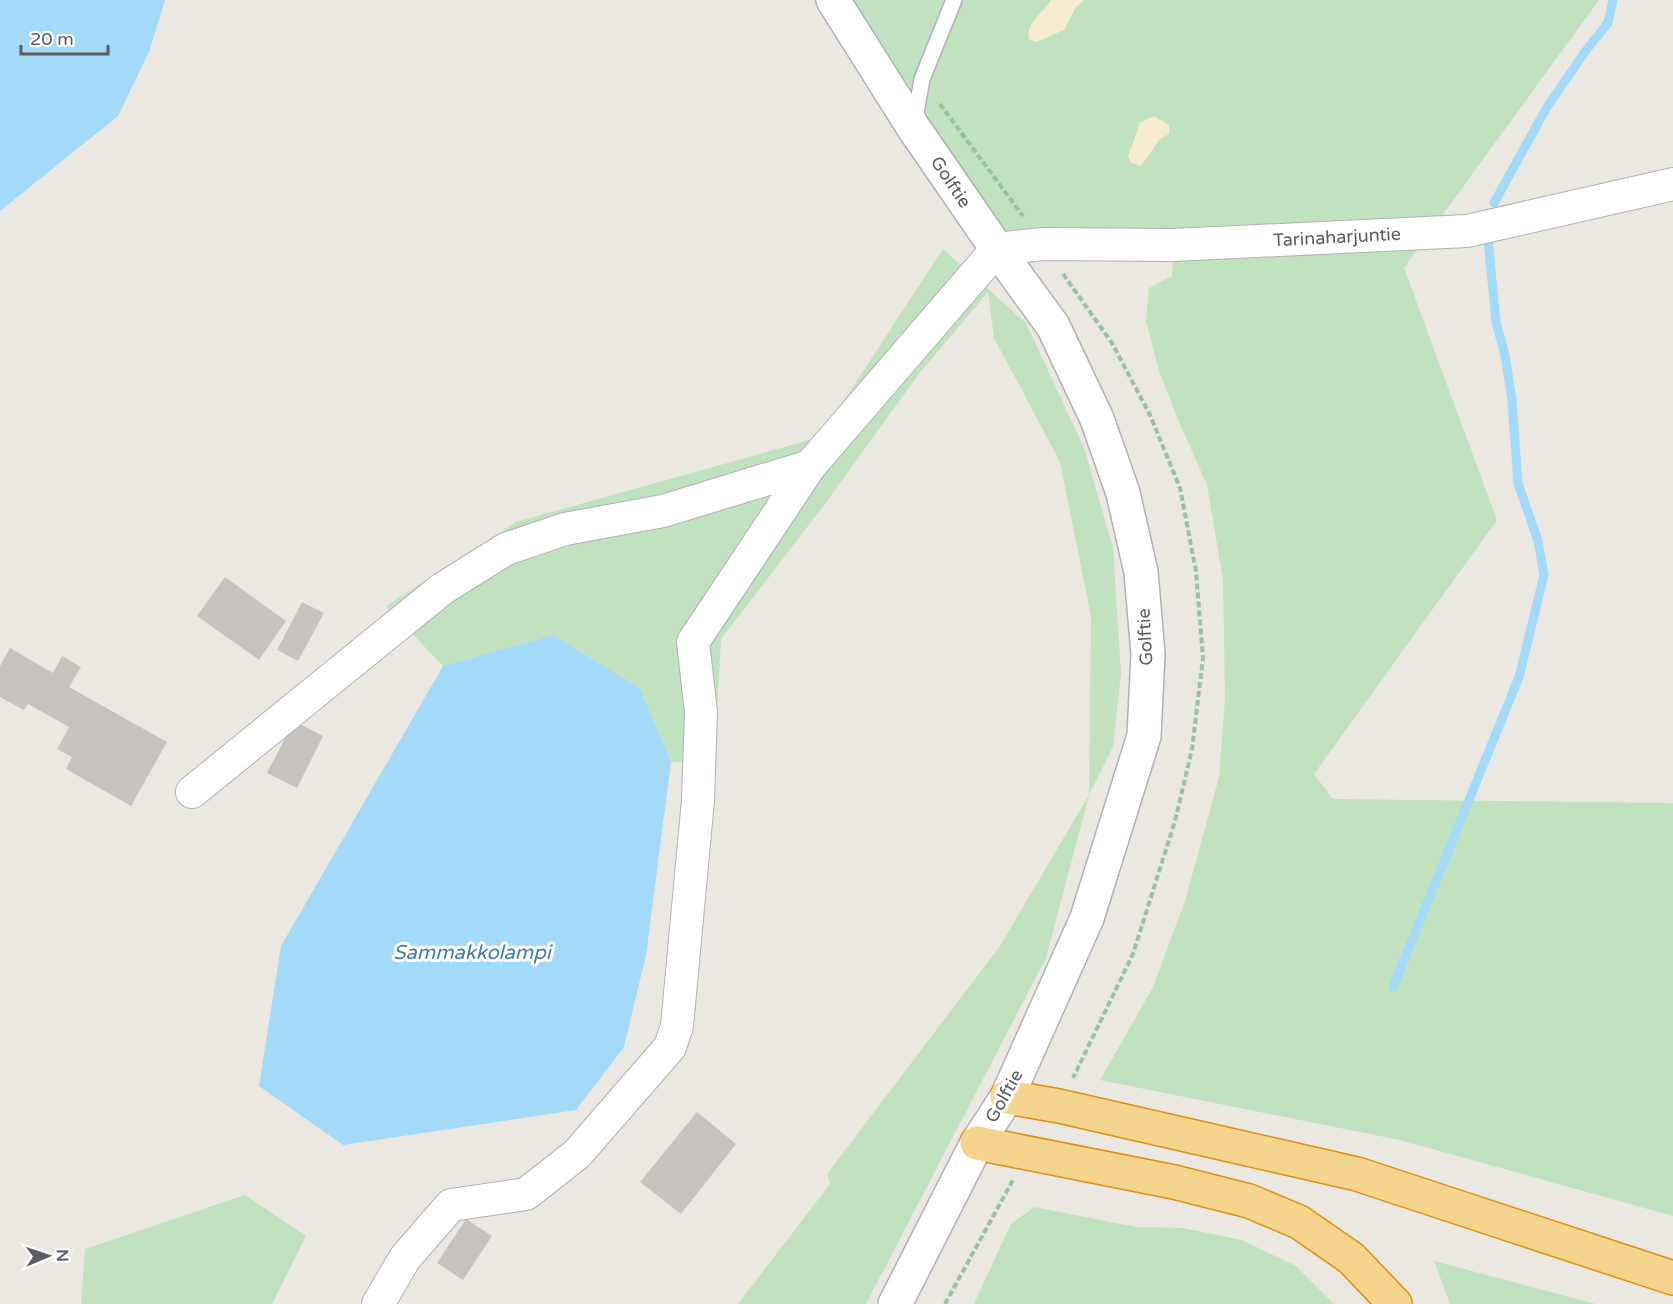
<svg xmlns="http://www.w3.org/2000/svg" width="1673" height="1304" viewBox="0 0 1673 1304" font-family="'Varela Round',sans-serif">
  <style>
    .green { fill: #c1e2be }
    .sand { fill: #f7ecd0 }
    .water { fill: #a3d9f9 }
    .lines { fill: none; stroke-linecap: round; stroke-linejoin: round }
    .stream { stroke: #a3d9f9; stroke-width: 9 }
    .building { fill: #c7c3be }
    .lane-casing { stroke: #afb2b6; stroke-width: 18 }
    .street-casing { stroke: #afb2b6; stroke-width: 34 }
    .secondary-casing { stroke: #aeb1b6; stroke-width: 36 }
    .highway-casing { stroke: #de900f; stroke-width: 36 }
    .path { stroke: #99c2a2; stroke-width: 4; stroke-dasharray: 6 3; stroke-linecap: butt }
    .lane { stroke: #fff; stroke-width: 15 }
    .street { stroke: #fff; stroke-width: 32 }
    .secondary { stroke: #fff; stroke-width: 33 }
    .highway { stroke: #f5d58e; stroke-width: 33 }
    .labels { text-anchor: middle; dominant-baseline: central; stroke-width: 6; stroke-linejoin: round; paint-order: stroke }
    .street-label { font-size: 18px; fill: #5a5d61; stroke: #fff }
    .water-label { font-size: 20px; font-style: italic; fill: #437ba9; stroke: #fff }
  </style>
  <rect width="100%" height="100%" fill="#ebe8e1"/>
  <path class="green" d="M 838,0 L 1599,0 L 1404,268 L 1497,520 L 1314,774 L 1333,799 L 1673,803 L 1673,1216 L 1400,1140 L 1100,1080 L 1153,987 L 1185,901 L 1219,777 L 1225,698 L 1223,580 L 1207,485 L 1177,417 L 1159,371 L 1146,321 L 1149,288 L 1172,276 L 1174,246 L 997,249 Z
    M 943,249 L 1026,323 L 1084,448 L 1113,547 L 1121,673 L 1113,747 L 1089,795 L 1046,958 L 866,1304 L 738,1304 L 830,1184 L 827,1174 L 1000,946 L 1089,795 L 1091,616 L 1060,462 L 994,338 L 988,292 L 918,375 L 825,504 L 721,639 L 714,762 L 699,761 L 671,762 L 640,688 L 553,635 L 443,666 L 386,606 L 516,522 L 820,437 Z
    M 245,1195 L 306,1236 L 272,1304 L 81,1304 L 85,1249 Z
    M 1034,1207 L 1136,1227 L 1183,1228 L 1242,1240 L 1296,1266 L 1334,1304 L 974,1304 L 1011,1224 Z
    M 1434,1261 L 1596,1304 L 1450,1304 Z"/>
  <path class="sand" d="M 1051,0 L 1084,0 L 1076,7 L 1064,30 L 1036,42 L 1029,39 C 1025,22 1043,14 1051,0 Z
    M 1154,116 L 1169,125 L 1169,134 L 1160,139 L 1141,166 L 1131,163 L 1128,156 L 1140,123 Z"/>
  <path class="water" d="M 0,0 L 165,0 L 149,52 L 118,116 L 0,211 Z
    M 553,635 L 640,688 L 671,762 L 646,955 L 624,1047 L 576,1110 L 343,1145 L 259,1086 L 281,946 L 443,666 Z"/>
  <g class="lines">
    <path class="stream" d="M 1494,203 L 1547,107 L 1587,49 L 1608,23 L 1613,0
      M 1393,987 L 1519,677 L 1544,575 L 1538,541 L 1518,483 L 1512,400 L 1505,355 L 1496,322 L 1488,239"/>
  </g>
  <path class="building" d="M 225,577 L 286,621 L 259,660 L 197,616 Z
    M 302,602 L 324,613 L 298,661 L 277,650 Z
    M 10,648 L 53,673 L 62,656 L 81,667 L 69,687 L 167,742 L 131,806 L 66,769 L 72,757 L 57,749 L 69,727 L 28,704 L 24,710 L 0,697 L 0,666 Z
    M 294,721 L 323,736 L 297,788 L 267,773 Z
    M 697,1112 L 736,1144 L 681,1214 L 640,1182 Z
    M 466,1219 L 492,1236 L 463,1280 L 437,1263 Z"/>
  <g class="lines">
    <g class="lane-casing">
      <path id="lane" d="M 914,124 L 922,79 L 954,0"/>
    </g>
    <g class="street-casing">
      <path id="street" d="M 192,792 L 442,589 L 506,549 L 565,529 L 663,511 L 810,466
        M 378,1304 L 405,1258 L 451,1205 L 526,1194 L 577,1154 L 670,1047 L 677,1026 L 698,800 L 701,712 L 693,642 L 810,466 L 997,249 L 1043,244 L 1174,245 L 1467,231 L 1673,184"/>
    </g>
    <g class="secondary-casing">
      <path id="secondary" d="M 833,0 L 913,127 L 997,249 L 1053,326 L 1097,419 L 1123,493 L 1141,572 L 1148,654 L 1144,736 L 1087,918 L 1007,1097 L 977,1143 L 895,1304"/>
    </g>
    <g class="highway-casing">
      <path id="highway" d="M 1007,1097 L 1059,1106 L 1357,1174 L 1673,1278
        M 977,1143 L 1174,1182 L 1249,1201 L 1299,1222 L 1351,1258 L 1395,1304"/>
    </g>
    <path class="path" d="M 940,104 L 1023,216
      M 1063,274 L 1112,343 L 1150,415 L 1180,488 L 1196,571 L 1203,658 L 1192,749 L 1175,821 L 1133,954 L 1073,1078
      M 945,1304 L 1013,1180"/>
    <use href="#lane" class="lane"/>
    <use href="#street" class="street"/>
    <use href="#secondary" class="secondary"/>
    <use href="#highway" class="highway"/>
  </g>
  <g class="labels">
    <g class="street-label">
      <text transform="translate(951 182) rotate(56)">Golftie</text>
      <text transform="translate(1337 237) rotate(-3)">Tarinaharjuntie</text>
      <text transform="translate(1145 637) rotate(-93)">Golftie</text>
      <text transform="translate(1004 1096) rotate(-61)">Golftie</text>
    </g>
    <g class="water-label">
      <text x="472" y="953">Sammakkolampi</text>
    </g>
  </g>
  <g transform="translate(48 1256) rotate(88)" stroke="#ffffff" stroke-width="4.5" paint-order="stroke">
  <path d="M0-4.5L10 22L0 15L-10 22Z" fill="#5a5d61"/>
  <text y="-9" font-size="16" font-weight="bold" text-anchor="middle" fill="#5a5d61">N</text>
  </g>
  <path d="M21 45v9h87v-9" fill="none" stroke="#5a5d61" stroke-width="3"/>
  <text x="30" y="45" font-size="18" fill="#5a5d61" stroke="#ffffff" stroke-width="4.5" paint-order="stroke">20 m</text>
</svg>
